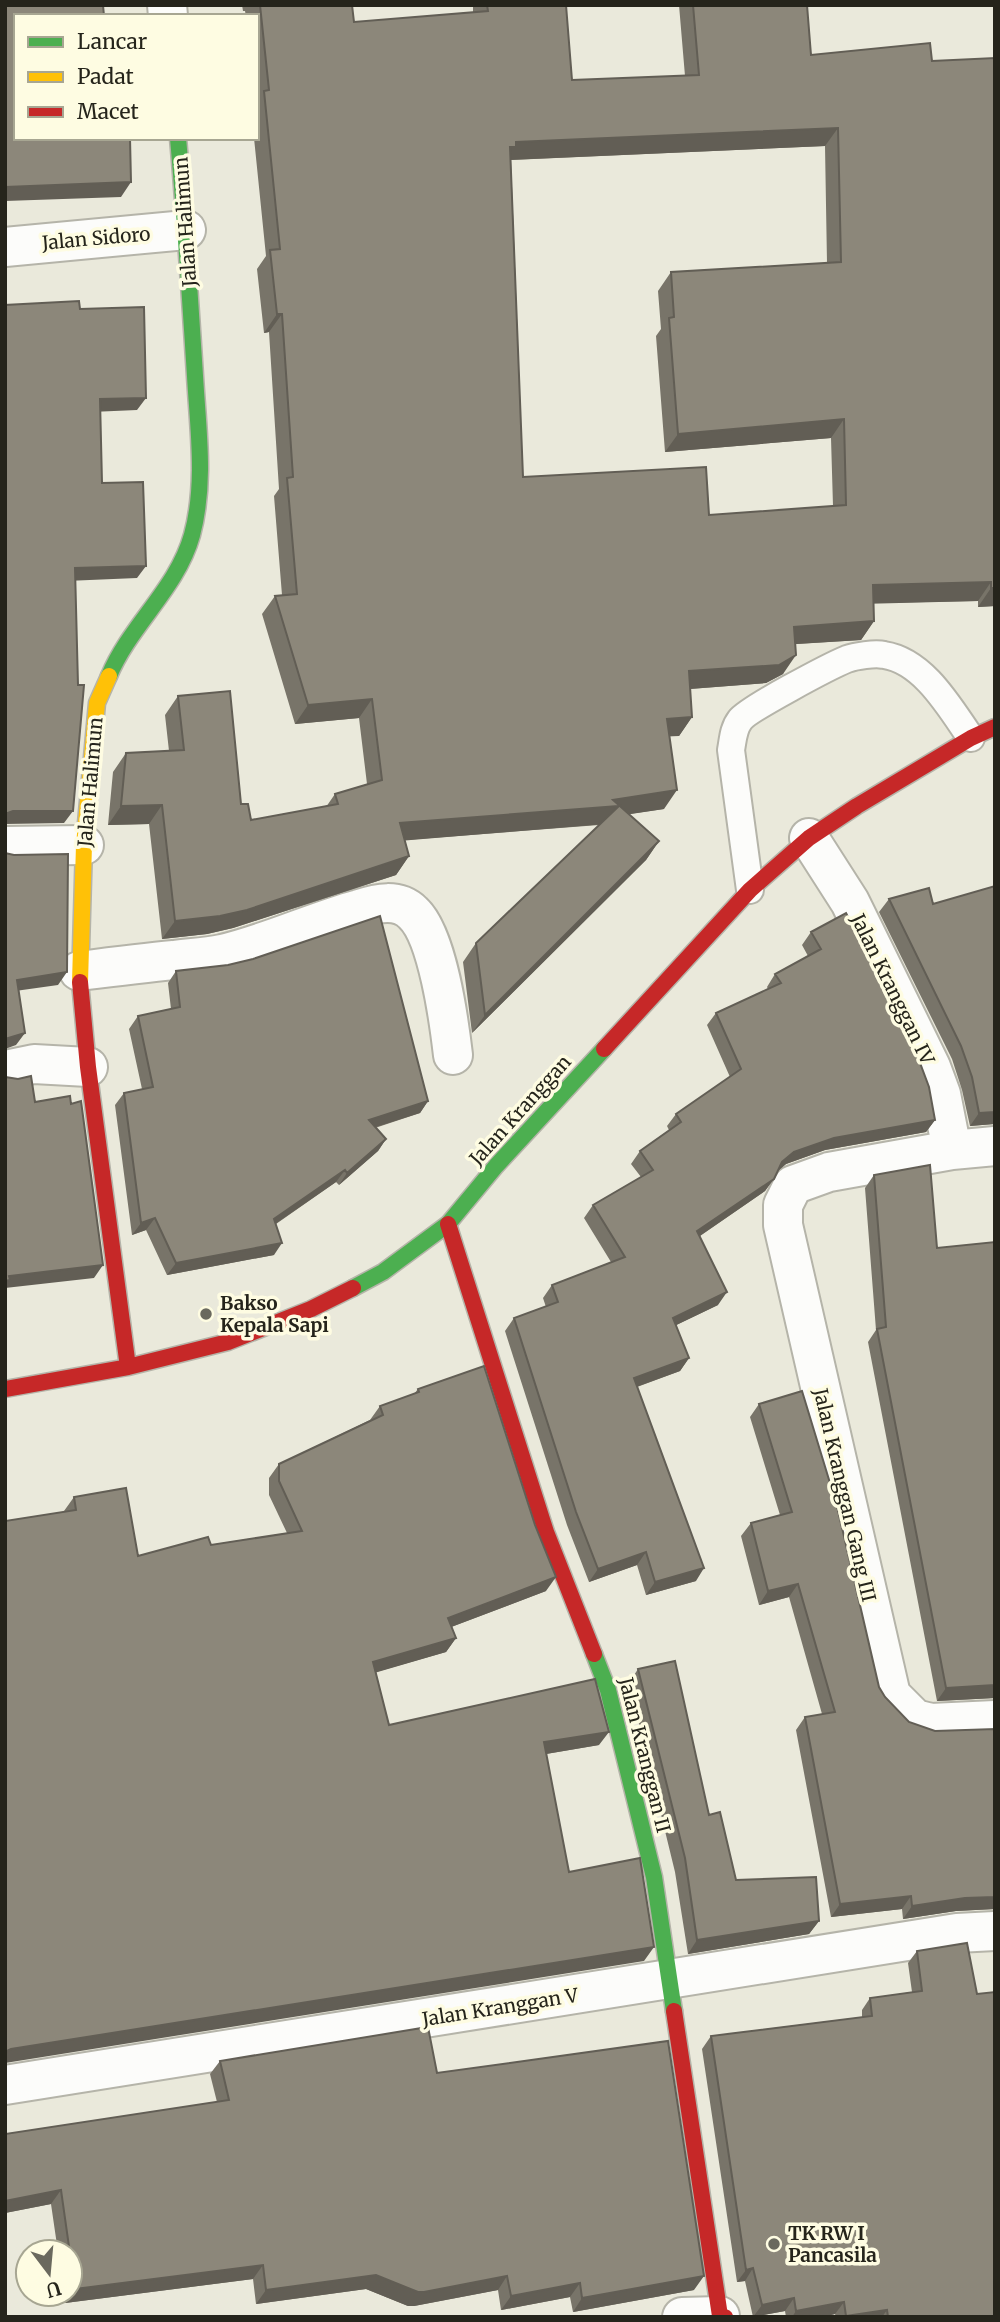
<svg xmlns="http://www.w3.org/2000/svg" width="1000" height="2322" viewBox="0 0 1000 2322" font-family="Merriweather,serif">
  <style>
    .lines { fill: none; stroke-linecap: round; stroke-linejoin: round }
    .lane-casing { stroke: #b5b4a9; stroke-width: 30 }
    .street-casing { stroke: #b5b4a9; stroke-width: 42 }
    .fast-casing { stroke: #b5b4a9; stroke-width: 19 }
    .slow-casing { stroke: #b5b4a9; stroke-width: 19 }
    .jam-casing { stroke: #b5b4a9; stroke-width: 19 }
    .lane { stroke: #fcfcfa; stroke-width: 26 }
    .street { stroke: #fcfcfa; stroke-width: 38 }
    .fast { stroke: #4caf50; stroke-width: 16 }
    .slow { stroke: #ffc107; stroke-width: 16 }
    .jam { stroke: #c62828; stroke-width: 16 }
    .wall { fill: #787469; fill-rule: evenodd }
    .shaded-wall { fill: #625e55 }
    .building { fill: #8c877a; stroke: #625e55; stroke-width: 2; fill-rule: evenodd }
    .poi-dot { fill: #6a695e; stroke: #fefce2; stroke-width: 2.5 }
    .labels { text-anchor: middle; dominant-baseline: central; stroke-width: 7; stroke-linejoin: round; paint-order: stroke }
    .street-label { font-size: 19px; fill: #25241b; stroke: #fefce2 }
    .poi-label { font-size: 19px; font-weight: bold; fill: #25241b; stroke: #fefce2; text-anchor: start }
  </style>
  <rect width="100%" height="100%" fill="#eae9db"/>
  <g class="lines">
    <g class="lane-casing">
      <path id="lane" d="M 750,890 L 731,750 C 733,740 733,729 740,720 C 748,709 830,666 847,659 C 855,656 875,653 884,655 C 924,661 950,708 971,738"/>
    </g>
    <g class="street-casing">
      <path id="street" d="M 167,5 L 168,16
        M 5,247 L 186,230
        M 809,838 L 850,902 L 931,1067 L 941,1094 L 952,1150
        M 5,846 L 84,845
        M 79,971 C 111,967 143,963 174,960 C 190,958 207,957 222,954 C 269,943 312,922 359,909 C 377,903 398,898 413,913 C 438,936 449,1021 453,1055
        M 5,1070 L 34,1064 L 88,1067
        M 995,1146 L 952,1150 L 829,1172 L 793,1185 L 783,1205 L 783,1225 L 891,1695 L 915,1719 L 931,1723 L 995,1720
        M 5,2085 L 957,1933 L 995,1931
        M 682,2317 L 720,2316"/>
    </g>
    <g class="fast-casing">
      <path id="fast" d="M 109,676 C 130,625 177,589 192,535 C 206,483 198,429 195,376 C 190,297 185,217 178,138
        M 353,1288 L 383,1272 L 448,1224 L 496,1166 L 604,1049
        M 594,1654 L 608,1690 L 654,1877 L 674,2011"/>
    </g>
    <g class="slow-casing">
      <path id="slow" d="M 80,982 L 84,845 L 97,703 L 109,676"/>
    </g>
    <g class="jam-casing">
      <path id="jam" d="M 80,982 L 88,1067 L 128,1367
        M 604,1049 L 750,890 L 809,838 L 857,806 L 971,738 L 995,727
        M 448,1224 L 546,1532 L 594,1654
        M 5,1389 L 128,1367 L 228,1342 L 311,1309 L 353,1288
        M 674,2011 L 720,2316 L 725,2317"/>
    </g>
    <use href="#lane" class="lane"/>
    <use href="#street" class="street"/>
    <use href="#fast" class="fast"/>
    <use href="#slow" class="slow"/>
    <use href="#jam" class="jam"/>
  </g>
  <path class="wall" d="M 242,5 L 352,5 L 354,22 L 473,12 L 473,5 L 566,5 L 572,80 L 685,76 L 679,5 L 807,5 L 811,55 L 930,43 L 995,606 L 978,607 L 978,601 L 874,603 L 874,621 L 861,640 L 795,644 L 783,674 L 766,683 L 690,689 L 692,717 L 679,736 L 670,736 L 664,809 L 629,814 L 659,841 L 646,860 L 472,1033 L 463,962 L 476,943 L 599,825 L 405,840 L 409,856 L 396,875 L 233,928 L 207,934 L 162,939 L 149,824 L 108,825 L 113,772 L 126,753 L 169,751 L 165,715 L 178,696 L 251,820 L 326,807 L 335,794 L 367,784 L 359,718 L 295,724 L 262,614 L 275,596 L 282,595 L 274,496 L 279,489 L 269,332 L 264,333 L 257,269 L 266,256 L 254,138 L 257,138 L 257,16 L 246,16 L 245,11 L 243,11 ZM 825,146 L 827,263 L 671,272 L 658,291 L 661,329 L 656,336 L 665,452 L 831,438 L 833,506 L 709,515 L 523,477 L 511,160 Z
    M 889,899 L 933,904 L 993,1124 L 970,1126 L 962,1090 L 952,1059 L 879,912 Z
    M 811,932 L 935,1120 L 926,1132 L 825,1150 L 786,1164 L 778,1171 L 765,1191 L 700,1236 L 718,1305 L 676,1325 L 689,1358 L 680,1371 L 637,1387 L 696,1581 L 646,1595 L 637,1565 L 589,1582 L 567,1525 L 505,1331 L 514,1318 L 546,1307 L 543,1298 L 552,1285 L 611,1262 L 584,1218 L 593,1205 L 641,1177 L 631,1164 L 640,1151 L 669,1130 L 667,1126 L 676,1114 L 730,1077 L 707,1025 L 716,1013 L 768,989 L 767,987 L 775,974 L 808,956 L 802,945 Z
    M 176,971 L 428,1101 L 420,1113 L 375,1128 L 386,1139 L 378,1151 L 339,1185 L 336,1182 L 276,1224 L 274,1255 L 167,1275 L 146,1230 L 132,1235 L 115,1105 L 124,1093 L 142,1089 L 129,1029 L 138,1016 L 171,1009 L 168,983 Z
    M 874,1175 L 937,1248 L 995,1242 L 995,1698 L 937,1701 L 868,1342 L 876,1330 L 865,1188 Z
    M 418,1389 L 546,1591 L 451,1627 L 456,1638 L 446,1652 L 376,1672 L 389,1725 L 599,1745 L 546,1754 L 569,1872 L 644,1961 L 64,1511 L 74,1497 L 138,1556 L 287,1533 L 269,1495 L 269,1478 L 279,1464 L 370,1420 L 380,1406 L 414,1394 Z
    M 759,1404 L 879,1687 L 995,1909 L 956,1911 L 903,1919 L 902,1909 L 831,1917 L 796,1730 L 805,1717 L 822,1714 L 789,1597 L 759,1605 L 741,1536 L 751,1523 L 780,1515 L 750,1417 Z
    M 638,1669 L 709,1815 L 736,1880 L 819,1921 L 809,1934 L 688,1954 L 675,1872 L 629,1683 Z
    M 917,1951 L 995,2317 L 836,2317 L 835,2314 L 823,2317 L 786,2317 L 785,2311 L 753,2317 L 745,2281 L 737,2282 L 702,2049 L 711,2036 L 862,2017 L 862,2010 L 870,1998 L 912,1992 L 908,1963 Z
    M 220,2061 L 437,2073 L 694,2290 L 573,2312 L 570,2297 L 501,2310 L 498,2290 L 414,2306 L 408,2306 L 366,2289 L 256,2304 L 253,2279 L 65,2303 L 64,2294 L 70,2294 L 70,2252 L 58,2252 L 51,2204 L 5,2213 L 5,2134 L 217,2102 L 210,2074 Z"/>
  <path class="shaded-wall" d="M 838,128 L 825,146 L 507,160 L 510,147 L 516,142 Z
    M 131,182 L 121,197 L 5,201 L 5,187 Z
    M 277,314 L 282,314 L 269,332 L 264,333 Z
    M 146,398 L 137,410 L 91,412 L 100,399 Z
    M 844,419 L 831,438 L 665,452 L 678,434 Z
    M 146,566 L 137,578 L 66,581 L 75,568 Z
    M 991,582 L 978,601 L 860,604 L 873,585 Z
    M 991,588 L 995,588 L 995,606 L 978,607 Z
    M 874,621 L 861,640 L 781,645 L 794,627 Z
    M 796,655 L 783,674 L 766,683 L 676,690 L 689,671 Z
    M 372,699 L 359,718 L 295,724 L 308,705 Z
    M 692,717 L 679,736 L 654,737 L 667,719 Z
    M 677,790 L 664,809 L 611,817 L 605,824 L 387,842 L 400,823 L 613,800 Z
    M 162,805 L 149,824 L 108,825 L 121,806 Z
    M 13,811 L 73,811 L 64,823 L 5,824 L 5,814 Z
    M 659,841 L 646,860 L 472,1033 L 485,1015 Z
    M 409,856 L 396,875 L 233,928 L 207,934 L 162,939 L 175,921 Z
    M 67,972 L 58,985 L 8,992 L 17,980 Z
    M 25,1033 L 16,1045 L 5,1049 L 5,1039 Z
    M 428,1101 L 420,1113 L 360,1132 L 369,1120 Z
    M 995,1112 L 995,1124 L 970,1126 L 979,1113 Z
    M 935,1120 L 926,1132 L 825,1150 L 786,1164 L 773,1175 L 782,1162 L 794,1152 L 834,1138 Z
    M 386,1139 L 378,1151 L 339,1185 L 347,1173 Z
    M 345,1170 L 336,1182 L 265,1231 L 274,1219 Z
    M 774,1179 L 765,1191 L 688,1244 L 697,1231 Z
    M 155,1218 L 146,1230 L 132,1235 L 141,1223 Z
    M 282,1243 L 274,1255 L 167,1275 L 176,1263 Z
    M 103,1265 L 94,1278 L 5,1288 L 5,1281 L 9,1276 Z
    M 727,1292 L 718,1305 L 664,1331 L 673,1318 Z
    M 689,1358 L 680,1371 L 625,1391 L 634,1378 Z
    M 646,1552 L 637,1565 L 589,1582 L 598,1569 Z
    M 704,1568 L 696,1581 L 646,1595 L 655,1582 Z
    M 556,1577 L 546,1591 L 438,1632 L 448,1618 Z
    M 798,1584 L 789,1597 L 759,1605 L 768,1591 Z
    M 456,1638 L 446,1652 L 364,1676 L 373,1662 Z
    M 995,1685 L 995,1698 L 937,1701 L 946,1688 Z
    M 609,1732 L 599,1745 L 534,1756 L 544,1742 Z
    M 911,1896 L 902,1909 L 831,1917 L 840,1904 Z
    M 995,1897 L 995,1909 L 956,1911 L 903,1919 L 912,1906 L 965,1898 Z
    M 819,1921 L 809,1934 L 688,1954 L 697,1940 Z
    M 654,1947 L 644,1961 L 5,2063 L 5,2052 L 11,2049 Z
    M 61,2190 L 51,2204 L 5,2213 L 5,2201 Z
    M 263,2265 L 253,2279 L 65,2303 L 75,2289 Z
    M 753,2268 L 745,2281 L 737,2282 L 746,2270 Z
    M 376,2275 L 507,2276 L 498,2290 L 414,2306 L 408,2306 L 366,2289 L 256,2304 L 266,2290 Z
    M 704,2276 L 694,2290 L 573,2312 L 582,2298 Z
    M 580,2283 L 570,2297 L 501,2310 L 511,2296 Z
    M 794,2298 L 785,2311 L 753,2317 L 762,2305 Z
    M 844,2302 L 835,2314 L 823,2317 L 792,2317 L 796,2311 Z
    M 887,2310 L 882,2317 L 846,2317 L 846,2316 Z"/>
  <path class="building" d="M 5,5 L 103,5 L 104,16 L 16,16 L 16,138 L 130,138 L 131,182 L 5,187 Z
    M 260,5 L 352,5 L 354,22 L 488,11 L 487,5 L 566,5 L 572,80 L 699,75 L 693,5 L 807,5 L 811,55 L 930,43 L 932,61 L 995,58 L 995,588 L 991,588 L 991,582 L 873,585 L 874,621 L 794,627 L 796,655 L 779,665 L 689,671 L 692,717 L 667,719 L 677,790 L 613,800 L 659,841 L 485,1015 L 476,943 L 619,806 L 400,823 L 409,856 L 247,910 L 220,916 L 175,921 L 162,805 L 121,806 L 126,753 L 184,750 L 178,696 L 230,691 L 241,804 L 248,804 L 251,820 L 338,804 L 335,794 L 382,780 L 372,699 L 308,705 L 275,596 L 297,594 L 287,478 L 293,477 L 282,314 L 277,314 L 270,250 L 280,249 L 264,91 L 269,90 ZM 838,128 L 841,262 L 671,272 L 674,317 L 669,318 L 678,434 L 844,419 L 846,505 L 709,515 L 706,467 L 523,477 L 510,147 L 516,147 L 516,142 Z
    M 79,301 L 80,309 L 144,307 L 146,398 L 100,399 L 102,483 L 143,482 L 146,566 L 75,568 L 78,685 L 84,685 L 73,811 L 13,811 L 5,814 L 5,305 Z
    M 5,853 L 14,855 L 68,854 L 67,972 L 17,980 L 25,1033 L 5,1039 Z
    M 995,886 L 995,1112 L 979,1113 L 972,1077 L 961,1046 L 889,899 L 929,888 L 933,904 Z
    M 846,913 L 920,1063 L 929,1087 L 935,1120 L 834,1138 L 794,1152 L 782,1162 L 774,1179 L 697,1231 L 727,1292 L 673,1318 L 689,1358 L 634,1378 L 704,1568 L 655,1582 L 646,1552 L 598,1569 L 576,1512 L 514,1318 L 558,1302 L 552,1285 L 625,1257 L 593,1205 L 653,1170 L 640,1151 L 681,1122 L 676,1114 L 741,1069 L 716,1013 L 781,983 L 775,974 L 821,949 L 811,932 Z
    M 380,916 L 428,1101 L 369,1120 L 386,1139 L 347,1173 L 345,1170 L 274,1219 L 282,1243 L 176,1263 L 155,1218 L 141,1223 L 124,1093 L 153,1087 L 138,1016 L 180,1007 L 176,971 L 228,965 L 253,959 Z
    M 31,1076 L 35,1102 L 70,1096 L 71,1104 L 81,1101 L 103,1265 L 9,1276 L 10,1280 L 5,1281 L 5,1077 L 18,1079 Z
    M 930,1165 L 937,1248 L 995,1242 L 995,1685 L 946,1688 L 877,1329 L 886,1327 L 874,1175 Z
    M 484,1366 L 535,1525 L 556,1577 L 448,1618 L 456,1638 L 373,1662 L 389,1725 L 595,1679 L 609,1732 L 544,1742 L 569,1872 L 640,1858 L 654,1947 L 11,2049 L 5,2052 L 5,1521 L 76,1510 L 74,1497 L 126,1488 L 138,1556 L 208,1537 L 211,1545 L 302,1531 L 279,1481 L 279,1464 L 383,1415 L 380,1406 L 419,1392 L 418,1389 Z
    M 802,1391 L 837,1506 L 879,1687 L 885,1697 L 909,1722 L 935,1731 L 995,1729 L 995,1897 L 965,1898 L 912,1906 L 911,1896 L 840,1904 L 805,1717 L 835,1712 L 798,1584 L 768,1591 L 751,1523 L 792,1512 L 759,1404 Z
    M 675,1661 L 709,1815 L 720,1812 L 736,1880 L 816,1877 L 819,1921 L 697,1940 L 685,1858 L 638,1669 Z
    M 967,1943 L 977,1994 L 995,1992 L 995,2317 L 888,2317 L 887,2310 L 846,2316 L 844,2302 L 796,2311 L 794,2298 L 762,2305 L 753,2268 L 746,2270 L 711,2036 L 872,2016 L 870,1998 L 922,1991 L 917,1951 Z
    M 428,2027 L 437,2073 L 668,2041 L 704,2276 L 582,2298 L 580,2283 L 511,2296 L 507,2276 L 424,2292 L 418,2292 L 376,2275 L 266,2290 L 263,2265 L 75,2289 L 61,2190 L 5,2201 L 5,2134 L 229,2100 L 220,2061 Z"/>
  <g class="poi-dot">
    <circle cx="206" cy="1314" r="7"/>
    <circle cx="774" cy="2244" r="7"/>
  </g>
  <g class="labels">
    <g class="street-label">
      <text transform="translate(185 222) rotate(-94)">Jalan Halimun</text>
      <text transform="translate(96 238) rotate(-5)">Jalan Sidoro</text>
      <text transform="translate(90 782) rotate(-85)">Jalan Halimun</text>
      <text transform="translate(893 989) rotate(64)">Jalan Kranggan IV</text>
      <text transform="translate(520 1110) rotate(-48)">Jalan Kranggan</text>
      <text transform="translate(845 1495) rotate(77)">Jalan Kranggan Gang III</text>
      <text transform="translate(645 1755) rotate(76)">Jalan Kranggan II</text>
      <text transform="translate(500 2007) rotate(-9)">Jalan Kranggan V</text>
    </g>
    <g class="poi-label">
      <text x="220" y="1303">Bakso<tspan x="220" dy="22">Kepala Sapi</tspan></text>
      <text x="788" y="2233">TK RW I<tspan x="788" dy="22">Pancasila</tspan></text>
    </g>
  </g>
  <rect width="1000" height="2322" fill="none" stroke="#25241b" stroke-width="14"/>
  <rect x="14" y="14" width="245" height="126" fill="#fefce2" stroke="#a7a692" stroke-width="2"/>
  <rect x="28" y="37" width="35" height="10" fill="#4caf50" stroke="#a7a692" stroke-width="2"/>
  <text x="77" y="49" font-size="21" fill="#25241b">Lancar</text>
  <rect x="28" y="72" width="35" height="10" fill="#ffc107" stroke="#a7a692" stroke-width="2"/>
  <text x="77" y="84" font-size="21" fill="#25241b">Padat</text>
  <rect x="28" y="107" width="35" height="10" fill="#c62828" stroke="#a7a692" stroke-width="2"/>
  <text x="77" y="119" font-size="21" fill="#25241b">Macet</text>
  <g transform="translate(49 2273) rotate(164)"><circle r="33" fill="#fefce2" stroke="#a7a692" stroke-width="2"/>
  <path d="M0-5L12 26L0 18L-12 26Z" fill="#6a695e"/>
  <text y="-10" font-size="19" font-weight="bold" text-anchor="middle" fill="#25241b">U</text>
  </g>
</svg>
